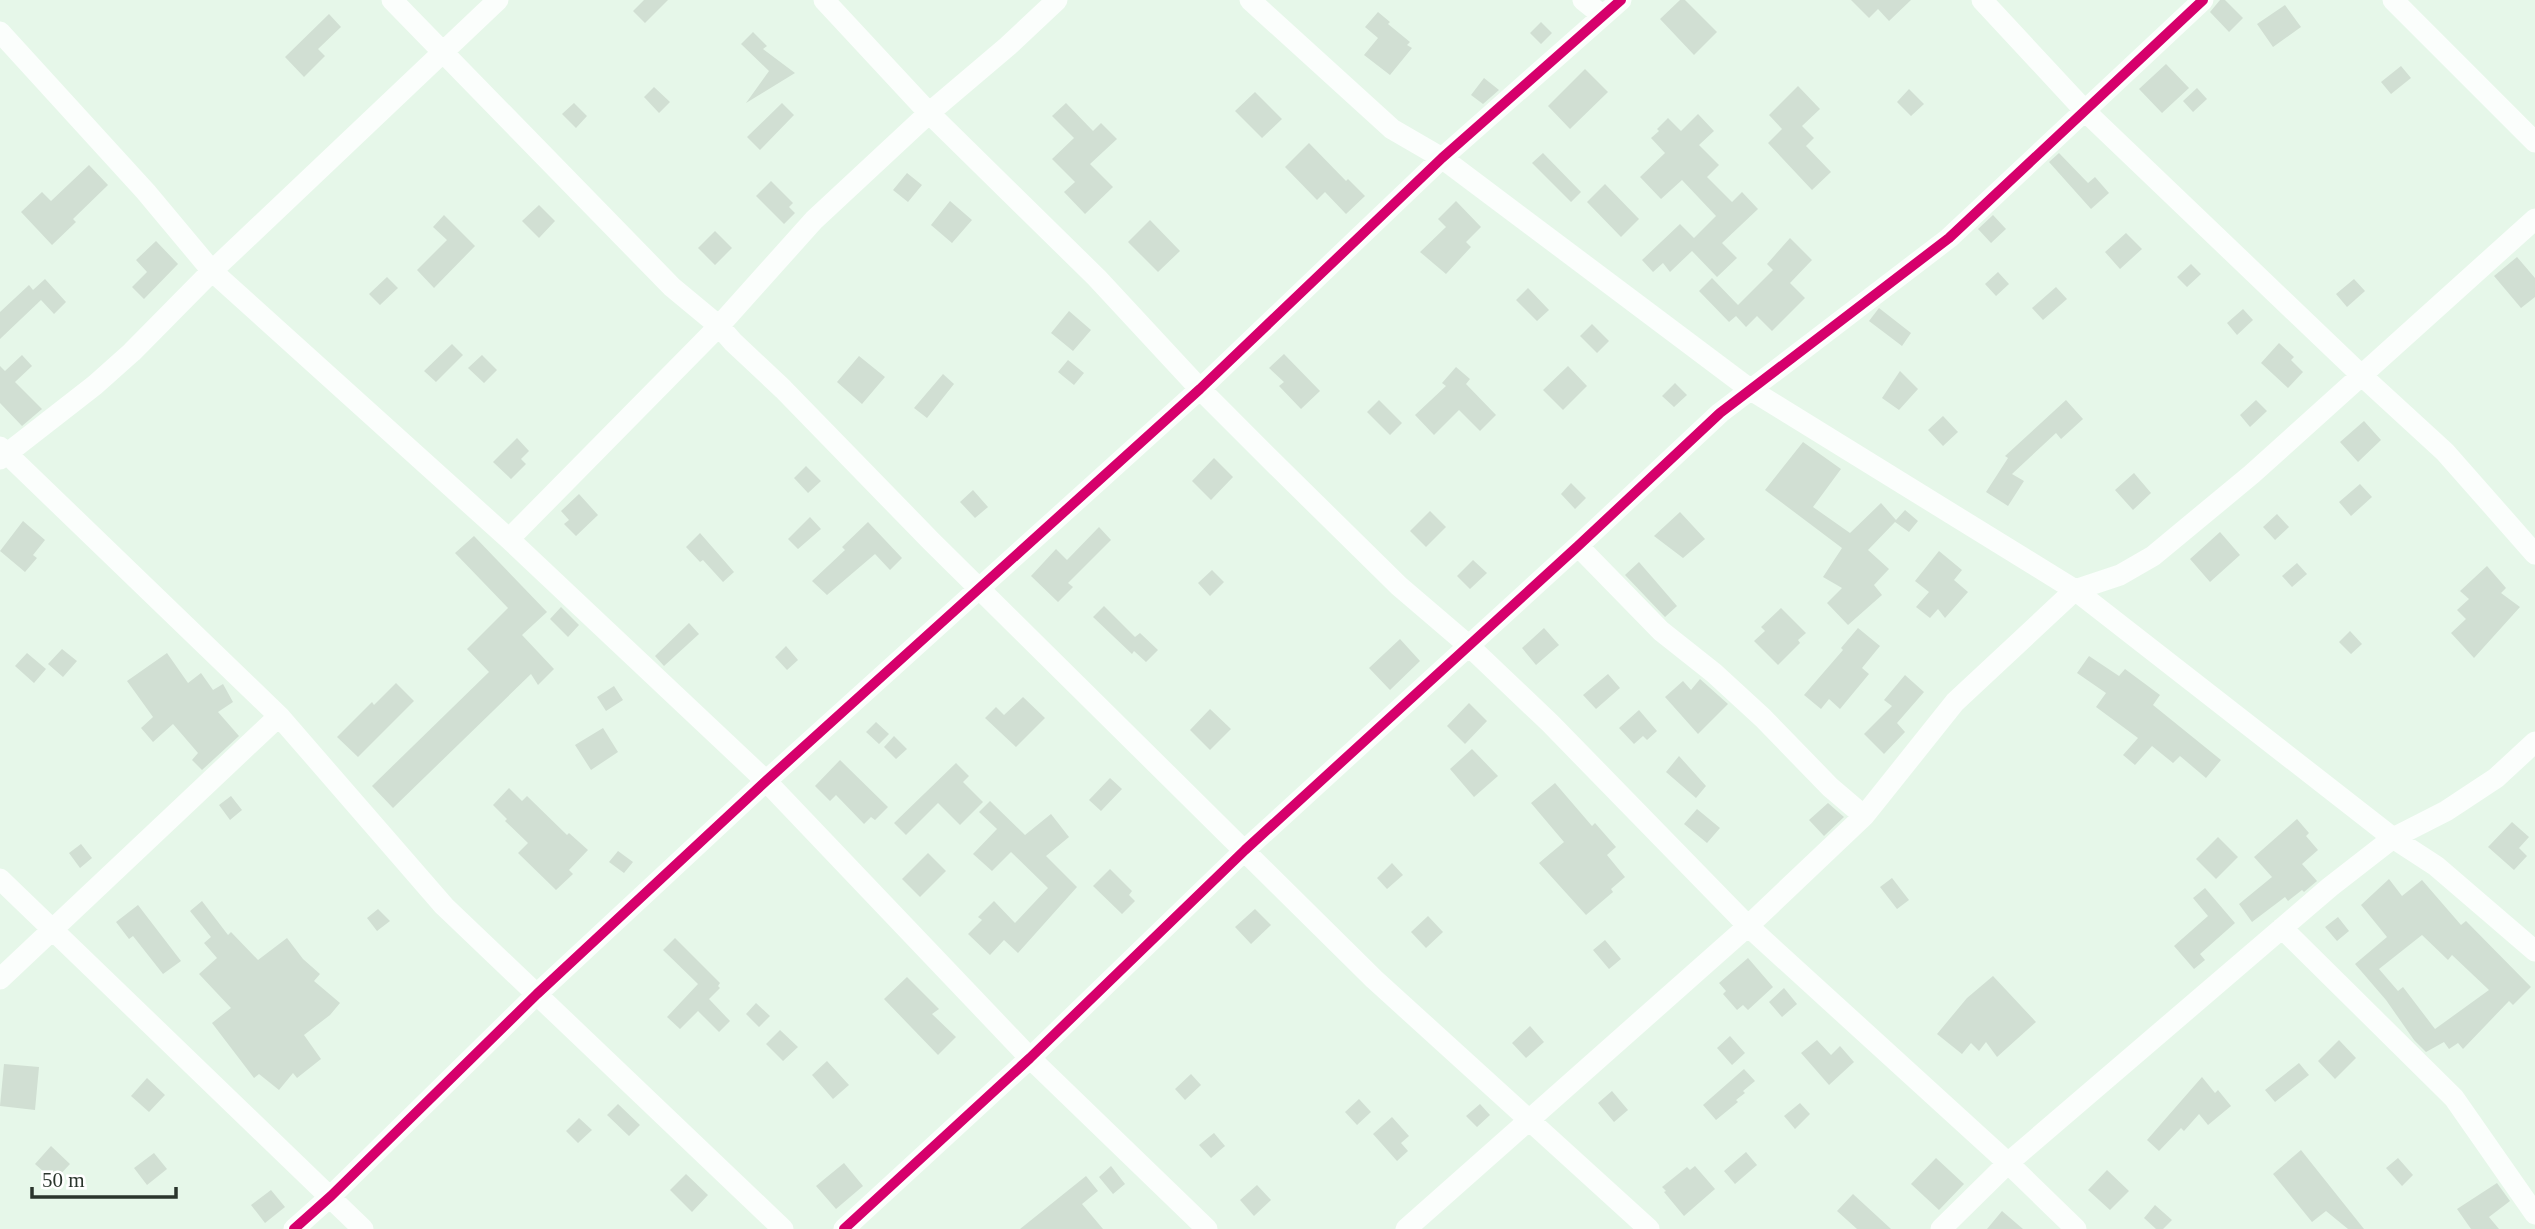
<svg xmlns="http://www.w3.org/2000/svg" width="2535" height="1229" viewBox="0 0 2535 1229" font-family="Georgia,serif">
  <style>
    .building { fill: #d1dfd3; fill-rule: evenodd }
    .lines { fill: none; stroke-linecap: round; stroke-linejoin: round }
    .minor { stroke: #fbfefc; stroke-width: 21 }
    .cycleway-casing { stroke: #fff; stroke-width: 15 }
    .cycleway { stroke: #d6006c; stroke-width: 10 }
  </style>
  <rect width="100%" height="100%" fill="#e6f7e9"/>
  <path class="building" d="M 644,0 L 668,0 L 645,23 L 633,11 Z
    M 1680,0 L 1685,0 L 1717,32 L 1694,55 L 1660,19 Z
    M 1851,0 L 1911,0 L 1889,21 L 1878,9 L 1869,18 Z
    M 2220,0 L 2225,0 L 2243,18 L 2229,32 L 2210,12 Z
    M 2285,5 L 2301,27 L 2273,47 L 2257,24 Z
    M 1378,12 L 1390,22 L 1388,24 L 1410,42 L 1407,45 L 1412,48 L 1390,75 L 1364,55 L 1378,38 L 1365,27 Z
    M 329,14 L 341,27 L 318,49 L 325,56 L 304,77 L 285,57 Z
    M 1541,22 L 1552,33 L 1541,44 L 1530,33 Z
    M 753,32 L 767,46 L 763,49 L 795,73 L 746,103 L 769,71 L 741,44 Z
    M 2166,64 L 2189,88 L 2162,113 L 2139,89 Z
    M 2401,66 L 2411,78 L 2391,94 L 2381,82 Z
    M 1585,69 L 1608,92 L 1570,129 L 1548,106 Z
    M 1484,78 L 1499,90 L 1483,104 L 1471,95 Z
    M 1798,86 L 1820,109 L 1802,126 L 1814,138 L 1806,146 L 1831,172 L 1812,190 L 1768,143 L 1782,129 L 1769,115 Z
    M 654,87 L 670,102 L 659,113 L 644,97 Z
    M 2197,88 L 2207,99 L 2193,112 L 2183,101 Z
    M 1909,89 L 1924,104 L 1911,116 L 1897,102 Z
    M 1255,92 L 1282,119 L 1262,138 L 1235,111 Z
    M 574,103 L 587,116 L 576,128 L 562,114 Z
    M 782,103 L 794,115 L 760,150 L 747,137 Z
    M 1066,103 L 1093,131 L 1101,123 L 1117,139 L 1090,164 L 1113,187 L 1085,214 L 1064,192 L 1075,182 L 1052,159 L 1074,138 L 1052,116 Z
    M 1698,114 L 1714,131 L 1699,145 L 1719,165 L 1707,177 L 1732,202 L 1742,192 L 1758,209 L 1722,243 L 1737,258 L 1717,277 L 1692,251 L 1670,272 L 1663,263 L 1653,272 L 1642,260 L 1680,224 L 1694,238 L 1716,216 L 1682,180 L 1661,199 L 1640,177 L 1665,153 L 1651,138 L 1659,131 L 1657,129 L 1668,118 L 1681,131 Z
    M 1309,143 L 1346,181 L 1348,179 L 1365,196 L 1346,214 L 1325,192 L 1317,200 L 1285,167 Z
    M 1543,153 L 1581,192 L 1571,202 L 1532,163 Z
    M 2059,153 L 2088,183 L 2095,177 L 2109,193 L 2091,209 L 2049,162 Z
    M 89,165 L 108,185 L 73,219 L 76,222 L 52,245 L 21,212 L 42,192 L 51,201 Z
    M 907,173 L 922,185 L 908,202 L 893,190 Z
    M 771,181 L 793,203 L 789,207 L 795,213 L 784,224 L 756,196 Z
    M 1605,184 L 1639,219 L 1621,237 L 1587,202 Z
    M 950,201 L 972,220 L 952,243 L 931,225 Z
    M 1456,201 L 1481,227 L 1466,242 L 1471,247 L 1446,274 L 1420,252 L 1446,227 L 1438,219 Z
    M 539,205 L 555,221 L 539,238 L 522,221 Z
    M 444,215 L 475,246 L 434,288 L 417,270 L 447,240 L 433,227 Z
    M 1993,215 L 2006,229 L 1991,243 L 1978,229 Z
    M 1150,220 L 1180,251 L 1158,272 L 1128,242 Z
    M 715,231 L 732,248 L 715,265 L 698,248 Z
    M 2126,233 L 2142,249 L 2120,269 L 2105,252 Z
    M 1790,238 L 1812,260 L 1790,283 L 1805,298 L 1772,331 L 1757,316 L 1746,327 L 1736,316 L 1729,322 L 1699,291 L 1712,278 L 1738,305 L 1773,270 L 1767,264 Z
    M 156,241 L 178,264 L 144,299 L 132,287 L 147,272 L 136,260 Z
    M 2517,257 L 2535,278 L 2535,297 L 2521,308 L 2494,276 Z
    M 2191,264 L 2201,274 L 2187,287 L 2177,277 Z
    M 1998,272 L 2009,284 L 1996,296 L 1985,284 Z
    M 387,277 L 398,288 L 380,305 L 369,294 Z
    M 45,279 L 66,302 L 54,314 L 41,300 L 0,339 L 0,312 L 29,285 L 33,290 Z
    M 2354,279 L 2365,291 L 2347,307 L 2336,294 Z
    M 2056,287 L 2067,299 L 2043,320 L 2032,308 Z
    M 1528,288 L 1549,310 L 1537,321 L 1516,300 Z
    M 1879,308 L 1911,333 L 1902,346 L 1869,321 Z
    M 2243,309 L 2253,320 L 2237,335 L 2227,323 Z
    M 1069,311 L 1091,330 L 1073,351 L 1051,333 Z
    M 1592,324 L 1609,341 L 1597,353 L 1580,336 Z
    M 2279,343 L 2294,357 L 2291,360 L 2303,372 L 2288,388 L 2261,363 Z
    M 452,344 L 463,355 L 436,382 L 424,371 Z
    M 1284,354 L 1320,391 L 1301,409 L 1279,386 L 1284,382 L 1269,368 Z
    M 22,355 L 32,366 L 15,382 L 42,409 L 22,426 L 0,403 L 0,366 L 5,371 Z
    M 482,355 L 497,370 L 484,383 L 468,368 Z
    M 859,356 L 885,377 L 862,404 L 837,382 Z
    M 1068,360 L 1084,373 L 1074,385 L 1058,372 Z
    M 1568,366 L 1587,386 L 1563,410 L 1543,390 Z
    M 1456,367 L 1470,379 L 1466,384 L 1496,415 L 1480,431 L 1459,410 L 1434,435 L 1415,415 L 1446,386 L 1442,383 Z
    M 1900,371 L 1918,389 L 1899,410 L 1882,398 Z
    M 943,374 L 954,384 L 927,418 L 914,408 Z
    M 1675,383 L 1687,395 L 1674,407 L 1662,396 Z
    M 1379,400 L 1402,423 L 1390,435 L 1367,412 Z
    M 2066,400 L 2083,419 L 2061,439 L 2056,433 L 2012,474 L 2024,481 L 2008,506 L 1986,492 L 2008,458 L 2005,456 Z
    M 2256,400 L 2267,411 L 2250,427 L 2240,415 Z
    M 1943,416 L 1958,432 L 1943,446 L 1928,430 Z
    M 2364,421 L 2381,440 L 2358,462 L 2340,442 Z
    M 517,438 L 529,451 L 521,459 L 526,464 L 511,479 L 493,462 Z
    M 1803,442 L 1841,469 L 1813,507 L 1850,533 L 1881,503 L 1896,520 L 1905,510 L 1918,521 L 1909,532 L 1895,522 L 1868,550 L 1889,569 L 1874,585 L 1882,595 L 1848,625 L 1827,603 L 1842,588 L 1823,577 L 1842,548 L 1765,490 Z
    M 1214,458 L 1233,477 L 1211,500 L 1192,481 Z
    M 806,466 L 821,481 L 808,493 L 794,478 Z
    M 2134,473 L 2151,493 L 2133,510 L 2115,490 Z
    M 1571,483 L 1586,498 L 1575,509 L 1561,494 Z
    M 2360,484 L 2372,497 L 2351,516 L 2339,502 Z
    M 973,490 L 988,507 L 975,518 L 960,502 Z
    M 579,494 L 598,515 L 576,536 L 564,524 L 569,520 L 561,511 Z
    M 1430,511 L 1446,527 L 1426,547 L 1410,531 Z
    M 1680,512 L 1705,539 L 1683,558 L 1654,536 Z
    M 2277,514 L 2289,527 L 2275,540 L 2263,527 Z
    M 810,517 L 821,529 L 798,549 L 788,539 Z
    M 23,521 L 45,540 L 33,555 L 37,558 L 25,572 L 0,551 Z
    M 868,522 L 902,558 L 890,570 L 875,554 L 827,595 L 812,581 L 845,550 L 842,547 Z
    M 1099,527 L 1111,540 L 1068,583 L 1073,587 L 1058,602 L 1031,576 L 1056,549 L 1067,560 Z
    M 2220,532 L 2240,555 L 2210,582 L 2190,559 Z
    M 700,533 L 734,572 L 723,582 L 703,560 L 700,562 L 686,547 Z
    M 474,536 L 547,612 L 522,635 L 554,669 L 538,685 L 531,674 L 393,808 L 372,786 L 489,672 L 467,649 L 508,608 L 455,553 Z
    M 1939,551 L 1962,570 L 1954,580 L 1968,592 L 1945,618 L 1938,609 L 1930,618 L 1916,607 L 1929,592 L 1915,581 Z
    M 1473,560 L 1487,573 L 1470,589 L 1457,576 Z
    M 1639,562 L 1677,606 L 1665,617 L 1625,575 Z
    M 2297,563 L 2307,574 L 2292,587 L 2282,576 Z
    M 2487,566 L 2506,588 L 2501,593 L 2520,607 L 2474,658 L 2451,633 L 2466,619 L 2457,610 L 2469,599 L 2460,591 Z
    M 1212,570 L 1224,582 L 1210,596 L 1198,583 Z
    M 1104,606 L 1135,637 L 1140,633 L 1158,650 L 1146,662 L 1134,651 L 1132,654 L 1093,617 Z
    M 561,607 L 579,625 L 568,637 L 550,619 Z
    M 1781,608 L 1806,633 L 1798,640 L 1800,643 L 1778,665 L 1754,641 L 1765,631 L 1761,627 Z
    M 689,623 L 699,634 L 664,666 L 655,656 Z
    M 1544,628 L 1559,645 L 1536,665 L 1522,648 Z
    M 1858,628 L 1880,646 L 1862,668 L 1869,674 L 1840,709 L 1829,699 L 1821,709 L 1804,695 L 1843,650 L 1841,648 Z
    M 2350,631 L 2362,644 L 2351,654 L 2339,642 Z
    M 1400,639 L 1420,661 L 1390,690 L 1369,668 Z
    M 786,646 L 798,660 L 787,670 L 775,657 Z
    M 62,649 L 77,661 L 63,677 L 48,664 Z
    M 27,653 L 46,669 L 34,683 L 15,666 Z
    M 167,653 L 188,683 L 201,673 L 213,690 L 223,684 L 233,702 L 218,712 L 239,736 L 202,770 L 192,760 L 198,753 L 173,724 L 153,742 L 141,728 L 153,717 L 127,681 Z
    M 2089,656 L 2119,676 L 2125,669 L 2160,695 L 2153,705 L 2221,760 L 2206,778 L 2180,756 L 2173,763 L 2152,746 L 2135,765 L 2123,755 L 2138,738 L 2096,707 L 2106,693 L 2077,673 Z
    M 1608,674 L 1620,688 L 1596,709 L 1583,695 Z
    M 1905,675 L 1924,692 L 1897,723 L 1905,732 L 1884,754 L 1864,734 L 1892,706 L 1884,700 Z
    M 1700,679 L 1728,704 L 1698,734 L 1665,697 L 1683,681 L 1691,690 Z
    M 396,683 L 414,701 L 358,757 L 337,737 L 372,702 L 374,705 Z
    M 614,686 L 623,700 L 606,711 L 597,697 Z
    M 1023,697 L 1045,718 L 1016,747 L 985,718 L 996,707 L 1004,715 Z
    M 1469,703 L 1487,721 L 1465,744 L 1447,726 Z
    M 1210,709 L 1231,729 L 1210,750 L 1190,730 Z
    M 1639,710 L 1657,731 L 1647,740 L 1643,736 L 1634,744 L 1619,728 Z
    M 876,722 L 889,734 L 879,744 L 866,732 Z
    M 603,728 L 618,752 L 591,770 L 575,745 Z
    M 894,736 L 907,749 L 896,759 L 884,747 Z
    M 1472,749 L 1498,776 L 1474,797 L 1450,769 Z
    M 1679,756 L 1706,786 L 1696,798 L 1666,772 Z
    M 840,760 L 888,807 L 875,820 L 871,817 L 864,824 L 836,795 L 830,801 L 815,786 Z
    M 956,763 L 969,776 L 963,782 L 983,802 L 960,825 L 938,803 L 906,835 L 894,823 Z
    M 1110,778 L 1122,789 L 1101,811 L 1089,800 Z
    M 1555,783 L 1592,826 L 1595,823 L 1616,847 L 1607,855 L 1625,877 L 1611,889 L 1613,892 L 1586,915 L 1539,863 L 1564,842 L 1531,803 Z
    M 509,788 L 522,801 L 527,796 L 567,835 L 569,833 L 588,850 L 569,870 L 573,874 L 556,890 L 518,853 L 528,843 L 505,821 L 507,819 L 493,805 Z
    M 231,796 L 242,810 L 230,820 L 219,805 Z
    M 990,801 L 1025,835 L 1051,814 L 1069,837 L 1046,856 L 1077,887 L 1018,953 L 1004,940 L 990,955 L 968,934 L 982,920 L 978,917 L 994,901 L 1015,923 L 1048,888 L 1011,852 L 992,871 L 973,854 L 997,829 L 979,812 Z
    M 1828,803 L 1844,817 L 1824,836 L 1809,820 Z
    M 1697,809 L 1720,828 L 1707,843 L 1684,824 Z
    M 2297,819 L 2309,833 L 2306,836 L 2318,850 L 2302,864 L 2317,881 L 2304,892 L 2302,890 L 2288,901 L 2285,897 L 2252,922 L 2239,904 L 2272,877 L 2254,857 Z
    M 2512,822 L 2529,837 L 2519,848 L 2527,856 L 2514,870 L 2488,847 Z
    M 2218,837 L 2238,857 L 2216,879 L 2196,859 Z
    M 81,844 L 92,858 L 80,868 L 69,853 Z
    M 618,851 L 633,862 L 624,873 L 609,862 Z
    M 928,853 L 946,871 L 920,897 L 902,879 Z
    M 1392,863 L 1403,875 L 1387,889 L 1377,878 Z
    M 1110,869 L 1132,891 L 1129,895 L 1135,901 L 1122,914 L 1093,886 Z
    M 1892,878 L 1909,900 L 1897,909 L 1880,887 Z
    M 2389,879 L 2402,896 L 2422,880 L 2461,925 L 2466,921 L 2531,987 L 2513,1005 L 2509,1001 L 2463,1049 L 2458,1043 L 2449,1049 L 2444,1042 L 2426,1052 L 2414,1040 L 2386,1000 L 2355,964 L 2387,937 L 2361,905 ZM 2422,935 L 2448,960 L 2452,955 L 2489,990 L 2435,1029 L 2403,987 L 2398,991 L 2379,969 Z
    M 2205,888 L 2235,923 L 2200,954 L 2205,960 L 2194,969 L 2174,946 L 2208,916 L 2193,898 Z
    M 202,901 L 228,935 L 231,932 L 258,960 L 287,938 L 303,959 L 320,974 L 314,981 L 340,1003 L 330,1015 L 304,1035 L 321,1059 L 297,1078 L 293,1073 L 279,1090 L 259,1074 L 254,1078 L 212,1023 L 231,1008 L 199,974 L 217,958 L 204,943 L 211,937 L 190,911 Z
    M 138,905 L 181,961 L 163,974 L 133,936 L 129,939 L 116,922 Z
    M 378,909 L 390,921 L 377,931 L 367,918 Z
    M 1255,909 L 1271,925 L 1251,944 L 1235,927 Z
    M 1428,916 L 1443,932 L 1426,948 L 1411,932 Z
    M 2338,917 L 2349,931 L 2337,941 L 2325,927 Z
    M 675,938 L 720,983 L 718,986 L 720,988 L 709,999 L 730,1021 L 719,1032 L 698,1011 L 680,1029 L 667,1017 L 698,984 L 663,950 Z
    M 1605,940 L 1621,959 L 1609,969 L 1593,950 Z
    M 1748,958 L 1773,987 L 1748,1010 L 1743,1005 L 1737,1010 L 1723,994 L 1726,991 L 1719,983 Z
    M 1993,976 L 2036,1022 L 1997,1057 L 1986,1042 L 1979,1051 L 1971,1043 L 1962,1054 L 1937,1034 L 1967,998 Z
    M 907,977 L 939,1009 L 932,1014 L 956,1037 L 938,1055 L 884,999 Z
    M 1784,988 L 1797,1004 L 1782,1017 L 1769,1002 Z
    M 756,1003 L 770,1016 L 759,1027 L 746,1014 Z
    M 1530,1026 L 1544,1042 L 1526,1058 L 1512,1043 Z
    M 780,1030 L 798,1047 L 783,1061 L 766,1044 Z
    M 1730,1036 L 1745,1053 L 1732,1065 L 1717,1048 Z
    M 1817,1040 L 1831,1055 L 1840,1046 L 1854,1062 L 1829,1085 L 1801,1053 Z
    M 2339,1040 L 2356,1058 L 2335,1079 L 2318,1061 Z
    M 827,1061 L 849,1085 L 833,1099 L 812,1075 Z
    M 2299,1063 L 2309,1075 L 2275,1102 L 2265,1090 Z
    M 4,1064 L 39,1067 L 35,1110 L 0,1106 Z
    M 1744,1069 L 1755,1081 L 1743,1091 L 1745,1093 L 1736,1100 L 1738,1102 L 1716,1120 L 1703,1105 Z
    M 1191,1074 L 1201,1085 L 1185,1100 L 1175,1089 Z
    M 2202,1077 L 2215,1093 L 2218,1090 L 2231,1106 L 2208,1125 L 2199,1114 L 2184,1131 L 2181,1128 L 2159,1151 L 2147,1140 Z
    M 147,1078 L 165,1095 L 149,1112 L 131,1096 Z
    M 1612,1091 L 1628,1110 L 1614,1122 L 1598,1103 Z
    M 1359,1099 L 1371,1112 L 1357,1125 L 1345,1112 Z
    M 1800,1103 L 1810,1114 L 1795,1129 L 1784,1116 Z
    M 618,1104 L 640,1125 L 629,1136 L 607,1115 Z
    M 1480,1104 L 1490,1115 L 1477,1127 L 1466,1116 Z
    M 1392,1117 L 1409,1136 L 1401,1143 L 1408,1151 L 1397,1161 L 1373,1134 Z
    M 579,1118 L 592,1130 L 578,1143 L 566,1131 Z
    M 1214,1133 L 1225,1146 L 1211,1158 L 1199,1145 Z
    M 51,1146 L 70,1164 L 54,1181 L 35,1164 Z
    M 2301,1150 L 2364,1229 L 2348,1229 L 2326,1211 L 2312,1222 L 2273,1174 Z
    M 1746,1152 L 1757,1165 L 1735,1184 L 1724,1171 Z
    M 154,1153 L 167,1169 L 147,1185 L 134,1168 Z
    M 1936,1158 L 1964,1184 L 1939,1210 L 1911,1184 Z
    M 2398,1158 L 2413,1175 L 2402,1186 L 2386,1168 Z
    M 844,1163 L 863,1186 L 836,1209 L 816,1186 Z
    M 1111,1166 L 1125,1184 L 1113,1194 L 1099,1177 Z
    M 1695,1166 L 1715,1189 L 1684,1216 L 1664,1192 L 1666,1191 L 1662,1187 L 1687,1167 L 1690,1170 Z
    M 2107,1170 L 2129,1191 L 2110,1210 L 2088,1190 Z
    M 686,1174 L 708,1195 L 692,1212 L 670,1190 Z
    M 1086,1176 L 1098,1191 L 1082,1204 L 1103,1229 L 1020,1229 Z
    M 2497,1183 L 2510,1201 L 2489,1217 L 2499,1229 L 2471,1229 L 2457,1209 Z
    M 1257,1185 L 1271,1200 L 1254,1216 L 1240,1200 Z
    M 271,1190 L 285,1207 L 265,1223 L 251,1205 Z
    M 1853,1194 L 1891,1229 L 1857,1229 L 1837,1211 Z
    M 2155,1205 L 2172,1220 L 2163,1229 L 2156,1229 L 2144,1218 Z
    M 2002,1211 L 2023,1229 L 1987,1229 Z"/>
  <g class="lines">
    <path class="minor" d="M 392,0 L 672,287 L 719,326 L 733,342 L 783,389 L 931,541 L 1374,979 L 1649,1229
      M 824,0 L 929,113 L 1097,278 L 1200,389 L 1277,466 L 1399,586 L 1468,645 L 1550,723 L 1748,926 L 2008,1163 L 2076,1229
      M 1250,0 L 1392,129 L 1442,158 L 1751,390 L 2075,590 L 2393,838 L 2436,866 L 2535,951
      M 1583,0 L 1603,16
      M 1982,0 L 2086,112 L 2360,374 L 2445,452 L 2535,554
      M 2393,0 L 2535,142
      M 0,32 L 146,192 L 212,271 L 509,539 L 766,781 L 1030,1058 L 1207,1229
      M 0,447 L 279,716 L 444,906 L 783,1229
      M 0,459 L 95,385 L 132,352 L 212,271 L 498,0
      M 509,539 L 719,326 L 814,220 L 929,113 L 1008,46 L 1057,0
      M 1578,546 L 1661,631 L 1714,673 L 1763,718 L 1830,787 L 1864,816
      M 0,879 L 363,1229
      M 2282,928 L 2454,1098 L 2535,1214
      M 0,979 L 279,716
      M 294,1229 L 331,1196 L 537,994 L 766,781 L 1200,389 L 1442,158 L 1621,0
      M 844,1229 L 1030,1058 L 1245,850 L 1578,546 L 1720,413 L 1949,238 L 2203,0
      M 1406,1229 L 1748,926 L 1864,816 L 1955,702 L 2075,590 L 2120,575 L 2153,556 L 2252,474 L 2535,219
      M 1941,1229 L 2008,1163 L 2330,887 L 2393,838 L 2446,811 L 2496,778 L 2535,742"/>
    <g class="cycleway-casing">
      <path id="cycleway" d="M 294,1229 L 331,1196 L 537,994 L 766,781 L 1200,389 L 1442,158 L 1621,0
        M 844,1229 L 1030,1058 L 1245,850 L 1578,546 L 1720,413 L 1949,238 L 2203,0"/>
    </g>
    <use href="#cycleway" class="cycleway"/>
  </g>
  <path d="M32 1187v10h144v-10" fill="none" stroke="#2a352c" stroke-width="3.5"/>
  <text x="42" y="1187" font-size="21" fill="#2a352c" stroke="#ffffff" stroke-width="5" paint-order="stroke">50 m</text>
</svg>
